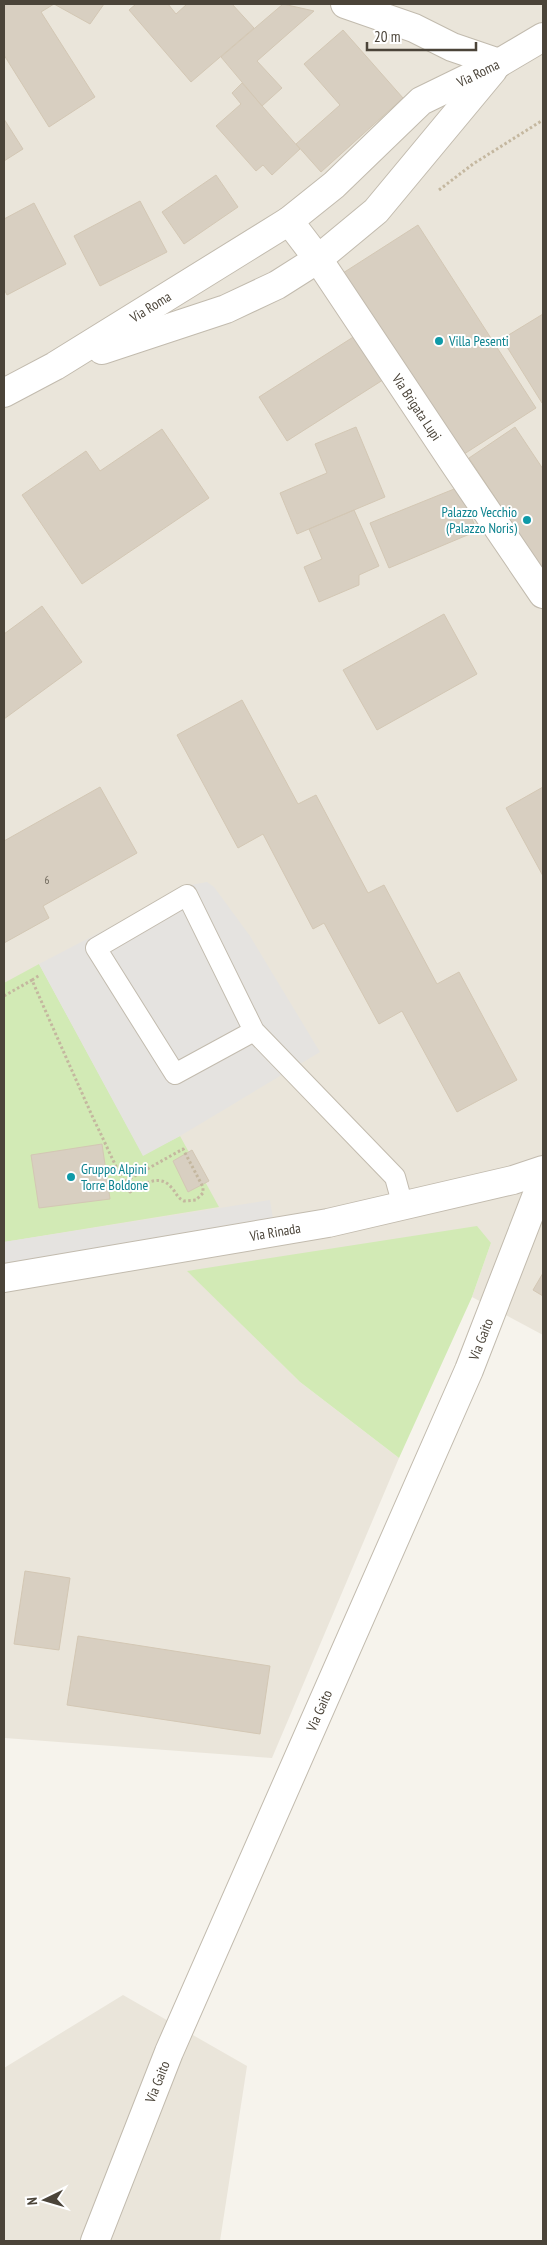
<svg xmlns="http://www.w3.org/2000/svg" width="547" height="2245" viewBox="0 0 547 2245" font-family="'PT Sans Narrow',sans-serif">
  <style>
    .residential { fill: #eae5da }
    .green { fill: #d2eab5 }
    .parking { fill: #e5e3e0 }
    .building { fill: #d8cfc1; stroke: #d3c7b4 }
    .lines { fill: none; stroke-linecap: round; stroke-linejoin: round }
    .lane-casing { stroke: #c2bbae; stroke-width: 22 }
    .street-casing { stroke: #c2bbae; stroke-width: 30 }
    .path { stroke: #c4b79f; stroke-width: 3; stroke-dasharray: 2.5 2.5; stroke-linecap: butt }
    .lane { stroke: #fff; stroke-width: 20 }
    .street { stroke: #fff; stroke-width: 28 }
    .culture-dot { fill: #0f9aa8; stroke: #fff; stroke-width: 2 }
    .labels { text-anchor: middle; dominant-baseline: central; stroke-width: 4; stroke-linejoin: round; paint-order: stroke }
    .number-label { font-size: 11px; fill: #6e675b }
    .street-label { font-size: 14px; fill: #4b4439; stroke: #fff }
    .culture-label { font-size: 14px; fill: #0d838f; stroke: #fff; text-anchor: start }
  </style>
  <rect width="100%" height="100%" fill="#f6f3ec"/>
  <path class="residential" d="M 4,4 L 543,4 L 543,1335 L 472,1297 L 491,1243 L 188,1271 L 300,1382 L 399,1458 L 272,1758 L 5,1738 Z
    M 123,1995 L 247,2066 L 220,2241 L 4,2241 L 4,2068 Z"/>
  <path class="green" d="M 39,964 L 143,1155 L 180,1136 L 219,1207 L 4,1242 L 4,983 Z
    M 477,1226 L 491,1243 L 472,1297 L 399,1458 L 300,1382 L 187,1271 Z"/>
  <path class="parking" d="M 207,882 L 214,887 L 250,936 L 320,1052 L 180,1136 L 143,1156 L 39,964 L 191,885 Z
    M 270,1200 L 273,1219 L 4,1265 L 4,1242 Z"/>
  <path class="building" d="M 4,4 L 54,4 L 41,12 L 95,97 L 49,127 L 4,55 Z
    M 54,4 L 104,4 L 90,24 Z
    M 136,4 L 168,4 L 176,14 L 187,4 L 232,4 L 254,28 L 191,82 L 129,10 Z
    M 283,4 L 314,11 L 257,61 L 282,88 L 262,106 L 221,57 Z
    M 343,30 L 403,98 L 321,172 L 296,144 L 340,105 L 304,64 Z
    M 242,83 L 300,149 L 272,175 L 263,165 L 256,171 L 216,126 L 241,104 L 232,93 Z
    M 4,119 L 23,149 L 4,161 Z
    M 216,175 L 238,207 L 184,244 L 162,212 Z
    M 140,201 L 167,252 L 100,286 L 74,236 Z
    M 34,203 L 66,264 L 7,295 L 4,289 L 4,219 Z
    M 418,225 L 536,408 L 461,456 L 343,273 Z
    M 543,314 L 543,402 L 542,403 L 502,339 Z
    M 358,334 L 386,378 L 287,441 L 259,397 Z
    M 356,427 L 385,497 L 297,534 L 280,493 L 327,473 L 315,444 Z
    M 515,427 L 543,469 L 543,570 L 469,458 Z
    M 162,429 L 209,498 L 82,584 L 22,495 L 86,451 L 100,471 Z
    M 459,487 L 477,531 L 389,568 L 370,523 Z
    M 354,510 L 379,566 L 359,575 L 359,585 L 319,602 L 304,567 L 322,559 L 309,529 Z
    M 42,606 L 82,662 L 4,719 L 4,634 Z
    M 444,614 L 477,674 L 377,730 L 343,670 Z
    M 242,700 L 298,804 L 316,795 L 368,893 L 384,885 L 437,984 L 459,972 L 517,1080 L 457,1112 L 402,1011 L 379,1024 L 324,923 L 313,929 L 263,834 L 238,848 L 177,735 Z
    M 100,787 L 137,853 L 43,906 L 49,918 L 4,943 L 4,841 Z
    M 543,787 L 543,876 L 506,808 Z
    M 102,1144 L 110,1199 L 39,1208 L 31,1155 Z
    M 192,1150 L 209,1181 L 188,1192 L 173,1161 Z
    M 543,1273 L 543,1296 L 533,1290 Z
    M 25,1571 L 70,1578 L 59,1650 L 14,1644 Z
    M 78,1636 L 270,1666 L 260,1734 L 67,1705 Z"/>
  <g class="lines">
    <g class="lane-casing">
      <path id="lane" d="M 254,1031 L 175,1074 L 96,948 L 187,895 L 254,1031 L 395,1177 L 403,1206"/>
    </g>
    <g class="street-casing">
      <g id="street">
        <path d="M 345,4 L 414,28 L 452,47 L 499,63"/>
        <path id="s1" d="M 289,221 L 318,259 L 454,463 L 543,594"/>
        <path d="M 102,350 L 226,309 L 277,285 L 318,259 L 376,211 L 493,70"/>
        <path id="s2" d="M 4,393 L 55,366 L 289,221 L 334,185 L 421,101 L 499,63 L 543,37"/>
        <path id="s3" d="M 4,1278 L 328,1223 L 513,1180 L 543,1170"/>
        <path id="s4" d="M 95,2241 L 169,2052 L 469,1370 L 543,1179"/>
      </g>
    </g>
    <path class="path" d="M 439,190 L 473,164 L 543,120
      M 32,980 L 40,975
      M 4,996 L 32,980 C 52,1026 73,1073 94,1120 C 106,1144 116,1169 130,1192 C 142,1185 159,1173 171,1187 C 176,1192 177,1198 184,1201 L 196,1200 L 203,1193 L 203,1187 L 183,1149 L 124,1182"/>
    <use href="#lane" class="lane"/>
    <use href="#street" class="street"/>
  </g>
  <g class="culture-dot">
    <circle cx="439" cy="341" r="5"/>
    <circle cx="527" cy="520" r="5"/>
    <circle cx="71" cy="1177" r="5"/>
  </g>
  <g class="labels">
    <g class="number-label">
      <text x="47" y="880">6</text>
    </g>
    <g class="street-label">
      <text stroke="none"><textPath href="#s2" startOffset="575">Via Roma</textPath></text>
      <text stroke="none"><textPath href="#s2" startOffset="170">Via Roma</textPath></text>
      <text stroke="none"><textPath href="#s1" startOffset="226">Via Brigata Lupi</textPath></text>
      <text stroke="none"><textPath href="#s3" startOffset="275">Via Rinada</textPath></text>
      <text stroke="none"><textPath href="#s4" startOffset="981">Via Gaito</textPath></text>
      <text stroke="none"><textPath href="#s4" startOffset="576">Via Gaito</textPath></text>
      <text stroke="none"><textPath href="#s4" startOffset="171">Via Gaito</textPath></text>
    </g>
    <g class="culture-label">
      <text x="449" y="341">Villa Pesenti</text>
      <text x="517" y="512" text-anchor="end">Palazzo Vecchio<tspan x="517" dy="16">(Palazzo Noris)</tspan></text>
      <text x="81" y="1169">Gruppo Alpini<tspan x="81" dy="16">Torre Boldone</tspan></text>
    </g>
  </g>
  <rect width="547" height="2245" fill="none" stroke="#4b4439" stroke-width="10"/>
  <g transform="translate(45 2200) rotate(265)" stroke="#ffffff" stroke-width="4" paint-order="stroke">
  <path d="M0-4L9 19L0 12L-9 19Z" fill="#4b4439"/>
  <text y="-8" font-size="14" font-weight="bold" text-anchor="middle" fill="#4b4439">N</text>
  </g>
  <path d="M367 42v8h109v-8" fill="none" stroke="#4b4439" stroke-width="2.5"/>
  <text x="374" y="42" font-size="15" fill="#4b4439" stroke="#ffffff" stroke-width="4" paint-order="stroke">20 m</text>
</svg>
